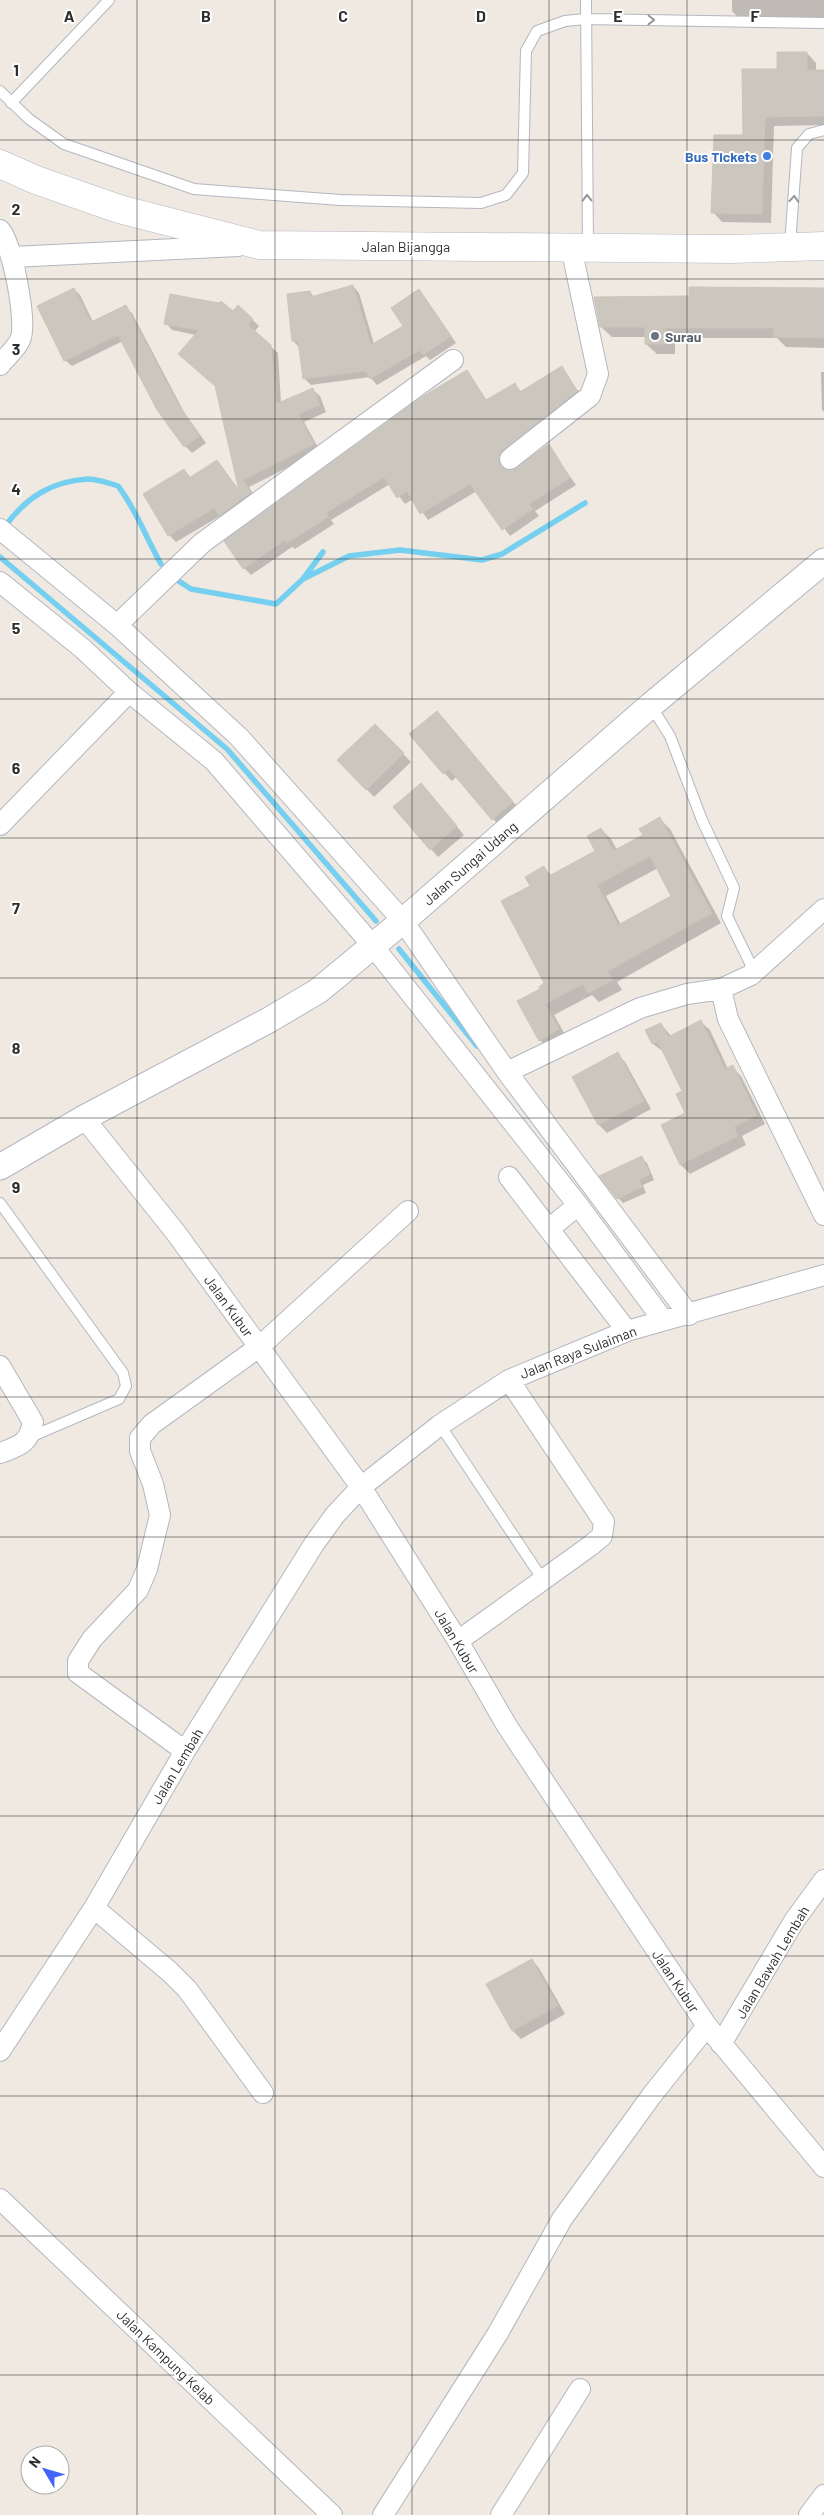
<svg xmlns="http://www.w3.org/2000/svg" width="824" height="2515" viewBox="0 0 824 2515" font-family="Barlow,sans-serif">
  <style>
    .shadow { fill: #0003; fill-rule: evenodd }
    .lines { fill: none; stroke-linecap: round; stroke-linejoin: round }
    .stream { stroke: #75cff0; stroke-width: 5.5 }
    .building { fill: #cbc7bf; stroke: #cbc5ba; fill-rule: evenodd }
    .service-casing { stroke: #b4b7c1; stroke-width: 12 }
    .minor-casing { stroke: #b4b7c1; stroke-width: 22 }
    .tertiary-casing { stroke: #b4b7c1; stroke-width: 27 }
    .secondary-casing { stroke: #b4b7c1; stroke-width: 29 }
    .service { stroke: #fff; stroke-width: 10 }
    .minor { stroke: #fff; stroke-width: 20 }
    .tertiary { stroke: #fff; stroke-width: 25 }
    .secondary { stroke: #fff; stroke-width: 28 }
    .oneway { stroke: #969696 }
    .grid { fill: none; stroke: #2e2e2e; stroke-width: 1; stroke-opacity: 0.55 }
    .shop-dot { fill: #3f7fe0; stroke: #fff; stroke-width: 2 }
    .worship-dot { fill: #6b7280; stroke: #fff; stroke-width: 2 }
    .labels { text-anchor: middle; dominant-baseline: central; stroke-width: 4; stroke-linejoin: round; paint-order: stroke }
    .shop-label { font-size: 14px; font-weight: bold; fill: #366cbe; stroke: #fff; text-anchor: end }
    .street-label { font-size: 14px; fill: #2e2e2e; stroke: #fff }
    .worship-label { font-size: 14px; font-weight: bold; fill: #5b616d; stroke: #fff; text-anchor: start }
    .grid-label { font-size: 16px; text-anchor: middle; font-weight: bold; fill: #2e2e2e; stroke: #fff; stroke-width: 4; stroke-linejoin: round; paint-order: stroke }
  </style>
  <rect width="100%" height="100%" fill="#efe9e1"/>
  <path class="shadow" d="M 732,0 L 824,0 L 824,24 L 742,22 L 732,11 Z
    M 807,53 L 816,63 L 816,71 L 824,72 L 824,125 L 774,126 L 771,223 L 722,222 L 713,212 L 744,137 L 779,70 Z
    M 353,286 L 359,293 L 374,344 L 405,326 L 419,290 L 456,343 L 430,360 L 426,356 L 377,385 L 370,377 L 311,385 L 304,378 L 300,348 L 293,341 L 310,292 L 315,298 Z
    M 74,289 L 80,295 L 93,322 L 125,307 L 132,313 L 184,412 L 206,443 L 192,453 L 185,446 L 158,410 L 123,341 L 72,366 L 65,360 Z
    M 824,290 L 824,348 L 786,347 L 777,338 L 675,338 L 675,354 L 657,354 L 646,344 L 646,337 L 612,337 L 601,327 L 690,298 Z
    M 238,306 L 259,326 L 254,332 L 278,353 L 281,403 L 313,390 L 320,396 L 326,412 L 304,422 L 320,451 L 249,487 L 257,500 L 226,522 L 220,516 L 176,542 L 169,535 L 184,470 L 191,478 L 217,461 L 241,492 L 216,387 L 196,335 L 172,330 L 166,323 L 233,313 Z
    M 562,368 L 583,398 L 506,461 L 505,469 L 512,472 L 548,445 L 576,485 L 535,511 L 539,516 L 510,536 L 477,491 L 428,520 L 413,499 L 405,504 L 390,484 L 331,520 L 334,524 L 295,549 L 292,547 L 251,575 L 244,568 L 467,372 L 487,401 L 515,385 L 521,391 Z
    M 821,372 L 824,372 L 824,412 L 822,410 Z
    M 445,720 L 520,810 L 500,827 L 457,776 L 452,781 L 444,773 Z
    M 375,725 L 411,762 L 374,797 L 339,760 Z
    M 429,793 L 464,835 L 438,857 L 431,849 Z
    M 660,819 L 670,829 L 721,923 L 617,982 L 622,990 L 599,1002 L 592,995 L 554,1015 L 568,1040 L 550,1050 L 540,1040 L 541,990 L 545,984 L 532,887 L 544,868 L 552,876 L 597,852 L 601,829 L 611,839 L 617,850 L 644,835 ZM 658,868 L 673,896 L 621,925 L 606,896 Z
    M 701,1022 L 710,1030 L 728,1069 L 732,1067 L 741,1076 L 765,1124 L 742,1136 L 746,1145 L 690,1174 L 681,1165 L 662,1126 L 687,1113 L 684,1091 L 664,1052 L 653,1044 L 647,1031 L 661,1024 L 671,1036 Z
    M 617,1054 L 625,1062 L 651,1109 L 607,1133 L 599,1125 L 574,1077 Z
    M 642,1158 L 647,1163 L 654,1180 L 643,1185 L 646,1193 L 623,1203 L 618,1198 Z
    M 532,1960 L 539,1968 L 565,2014 L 521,2039 L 513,2031 L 488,1984 Z"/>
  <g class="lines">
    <path class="stream" d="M 6,525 C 27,497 52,481 88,479 C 97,479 109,483 118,486 C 136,509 146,538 161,564
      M 0,557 L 227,749 L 376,921
      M 174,578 L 191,589 L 276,604 L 303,579 L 323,552
      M 303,579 L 349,556 L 400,550 L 482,560 L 502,554 L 585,503
      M 399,949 L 477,1046"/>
  </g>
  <path class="building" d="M 777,52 L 807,52 L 807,70 L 824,70 L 824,116 L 765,117 L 762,214 L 711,213 L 714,135 L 743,135 L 742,69 L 777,69 Z
    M 353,285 L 371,345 L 403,326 L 391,308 L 419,289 L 451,336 L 423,355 L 420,350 L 370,379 L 365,371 L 303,379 L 298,341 L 292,341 L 287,294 L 310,291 L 311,297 Z
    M 689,287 L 824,288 L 824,338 L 774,337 L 774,328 L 665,328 L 665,344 L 645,344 L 645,327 L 600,327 L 594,297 L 689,296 Z
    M 74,288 L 91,322 L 126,305 L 178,404 L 200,436 L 184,447 L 157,410 L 118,335 L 64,361 L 37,306 Z
    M 170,294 L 219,303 L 221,301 L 233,311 L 238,305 L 253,319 L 248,325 L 271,345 L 276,404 L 313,388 L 320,405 L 298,414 L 314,444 L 243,480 L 251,492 L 219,516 L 214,508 L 168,536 L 143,494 L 184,469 L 189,478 L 217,460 L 239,491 L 215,386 L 178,354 L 199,330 L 164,324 Z
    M 562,366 L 577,391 L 503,450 L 498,460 L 505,470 L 512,471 L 549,444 L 570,478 L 529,504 L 533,509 L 502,530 L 470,484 L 420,514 L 407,491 L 397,498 L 384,477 L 326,513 L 328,517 L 287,543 L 285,540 L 243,569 L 224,541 L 422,397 L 467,370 L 486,400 L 515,383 L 520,392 Z
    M 437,711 L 513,802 L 492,820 L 449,769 L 443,774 L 409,734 Z
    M 375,724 L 404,753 L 366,790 L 337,760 Z
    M 421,783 L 457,826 L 430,850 L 393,807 Z
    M 660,817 L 712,913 L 608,971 L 613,980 L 588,993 L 583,984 L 545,1004 L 559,1029 L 539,1041 L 517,1001 L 540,989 L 539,987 L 544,983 L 501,901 L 530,886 L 525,877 L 544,866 L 549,876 L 595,851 L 587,836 L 601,828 L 613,851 L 643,835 L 639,829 ZM 650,856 L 671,896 L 618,925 L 597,885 Z
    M 701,1020 L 725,1069 L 733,1065 L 757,1115 L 734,1127 L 738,1136 L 680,1165 L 661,1125 L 685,1113 L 676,1094 L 682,1091 L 658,1042 L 661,1040 L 652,1044 L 645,1030 L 661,1023 L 668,1037 Z
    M 618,1052 L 644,1101 L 598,1125 L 572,1077 Z
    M 642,1156 L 650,1174 L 639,1180 L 642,1187 L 617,1199 L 599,1176 Z
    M 532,1959 L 558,2006 L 512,2031 L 486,1984 Z"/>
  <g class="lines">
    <g class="service-casing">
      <path id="service" d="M 586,0 L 588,246
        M 0,91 L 29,119 L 64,144 L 194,189 L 340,200 L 481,203 L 506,195 L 523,173 L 526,51 L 537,31 L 565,21 L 585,19 L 824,23
        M 11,103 L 109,0
        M 790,245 L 797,148 L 809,134 L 824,130
        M 651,706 L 670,736 L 702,820 L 734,888 L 727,916 L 750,963 L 751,974
        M 0,1203 L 123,1373 L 126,1386 L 119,1399 L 28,1438
        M 440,1425 L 543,1580"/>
    </g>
    <g class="minor-casing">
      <path id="minor" d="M 0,230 C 12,244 28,323 20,340 C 16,349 6,357 0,365
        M 12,257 L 238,246
        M 510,459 L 590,396 L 598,374 L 571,247
        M 0,529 L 117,625 L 239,737 L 403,921 L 507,1072 L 689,1315
        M 0,582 L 82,648 L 129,692 L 214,761 L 373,946 L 578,1205 L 663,1320
        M 117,625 L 202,543 L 453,360
        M 0,825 L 129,692
        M 721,989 L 728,1019 L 824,1215
        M 507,1072 L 640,1008 L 687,994 L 721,989 L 751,975 L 824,909
        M 84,1118 L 176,1233 L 361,1487 L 458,1641 L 507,1726 L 707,2026 L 824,2167
        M 509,1177 L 627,1331
        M 549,1229 L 578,1205
        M 0,1366 L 33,1422 C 29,1444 19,1446 0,1453
        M 458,1641 L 590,1546 L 602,1536 L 604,1522 L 509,1380
        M 185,1751 L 78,1673 L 78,1661 L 92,1639 L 138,1590 L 147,1569 L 160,1515 L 153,1484 L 140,1451 L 140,1438 L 152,1424 L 259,1347 L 408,1211
        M 94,1908 L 170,1972 L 187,1989 L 263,2093
        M 721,2044 L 794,1921 L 824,1880
        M 0,2051 L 94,1908 L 185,1751 L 314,1544 L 335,1515 L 361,1487 L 440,1425 L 509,1380 L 627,1331 L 824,1275
        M 0,2199 L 332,2515
        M 383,2515 L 498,2333 L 562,2219 L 652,2095 L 707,2026
        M 501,2515 L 580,2389
        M 809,2515 L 824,2495"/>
    </g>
    <g class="tertiary-casing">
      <path id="tertiary" d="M 0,1167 L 84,1118 L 269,1020 L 318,991 L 403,921 L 651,705 L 824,561"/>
    </g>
    <g class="secondary-casing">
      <path id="secondary" d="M 0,164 L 36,180 L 119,209 L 259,245 L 731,249 L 824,246"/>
    </g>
    <use href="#service" class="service"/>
    <use href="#minor" class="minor"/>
    <use href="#tertiary" class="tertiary"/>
    <use href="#secondary" class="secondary"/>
  </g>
  <defs><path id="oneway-chevron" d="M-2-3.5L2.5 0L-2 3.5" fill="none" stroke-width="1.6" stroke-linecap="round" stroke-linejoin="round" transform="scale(1.25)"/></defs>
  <g class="oneway">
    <use href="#oneway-chevron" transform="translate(651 20) rotate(1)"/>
    <use href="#oneway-chevron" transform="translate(587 198) rotate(-91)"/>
    <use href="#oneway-chevron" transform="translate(794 199) rotate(-86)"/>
  </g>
  <path class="grid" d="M 137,0 L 137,2515M 275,0 L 275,2515M 412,0 L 412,2515M 549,0 L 549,2515M 687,0 L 687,2515M 0,140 L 824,140M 0,279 L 824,279M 0,419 L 824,419M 0,559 L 824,559M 0,699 L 824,699M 0,838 L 824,838M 0,978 L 824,978M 0,1118 L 824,1118M 0,1258 L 824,1258M 0,1397 L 824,1397M 0,1537 L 824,1537M 0,1677 L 824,1677M 0,1816 L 824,1816M 0,1956 L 824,1956M 0,2096 L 824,2096M 0,2236 L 824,2236M 0,2375 L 824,2375"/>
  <circle class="shop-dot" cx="767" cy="156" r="5"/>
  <circle class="worship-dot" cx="655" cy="336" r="5"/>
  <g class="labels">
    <g class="shop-label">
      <text x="757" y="156">Bus Tickets</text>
    </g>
    <g class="street-label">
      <text x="406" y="246">Jalan Bijangga</text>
      <text transform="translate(470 863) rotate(-41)">Jalan Sungai Udang</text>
      <text transform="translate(229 1306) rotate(54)">Jalan Kubur</text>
      <text transform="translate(578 1352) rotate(-21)">Jalan Raya Sulaiman</text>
      <text transform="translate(457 1641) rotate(59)">Jalan Kubur</text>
      <text transform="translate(177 1766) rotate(-59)">Jalan Lembah</text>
      <text transform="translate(772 1962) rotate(-59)">Jalan Bawah Lembah</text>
      <text transform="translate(676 1981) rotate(56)">Jalan Kubur</text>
      <text transform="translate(166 2357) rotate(44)">Jalan Kampung Kelab</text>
    </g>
    <g class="worship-label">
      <text x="665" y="336">Surau</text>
    </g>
  </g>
  <g class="grid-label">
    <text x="69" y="22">A</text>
    <text x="206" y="22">B</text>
    <text x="343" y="22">C</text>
    <text x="481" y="22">D</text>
    <text x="618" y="22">E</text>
    <text x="755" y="22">F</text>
    <text x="16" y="76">1</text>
    <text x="16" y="215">2</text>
    <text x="16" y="355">3</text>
    <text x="16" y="495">4</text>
    <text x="16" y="634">5</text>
    <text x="16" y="774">6</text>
    <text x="16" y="914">7</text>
    <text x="16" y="1054">8</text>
    <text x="16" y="1193">9</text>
  </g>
  <g transform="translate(45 2470) rotate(308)"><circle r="24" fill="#ffffff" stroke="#ababab"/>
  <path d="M0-4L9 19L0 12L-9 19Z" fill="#4264fb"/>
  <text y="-8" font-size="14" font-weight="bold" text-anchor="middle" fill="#2e2e2e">N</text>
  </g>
</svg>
